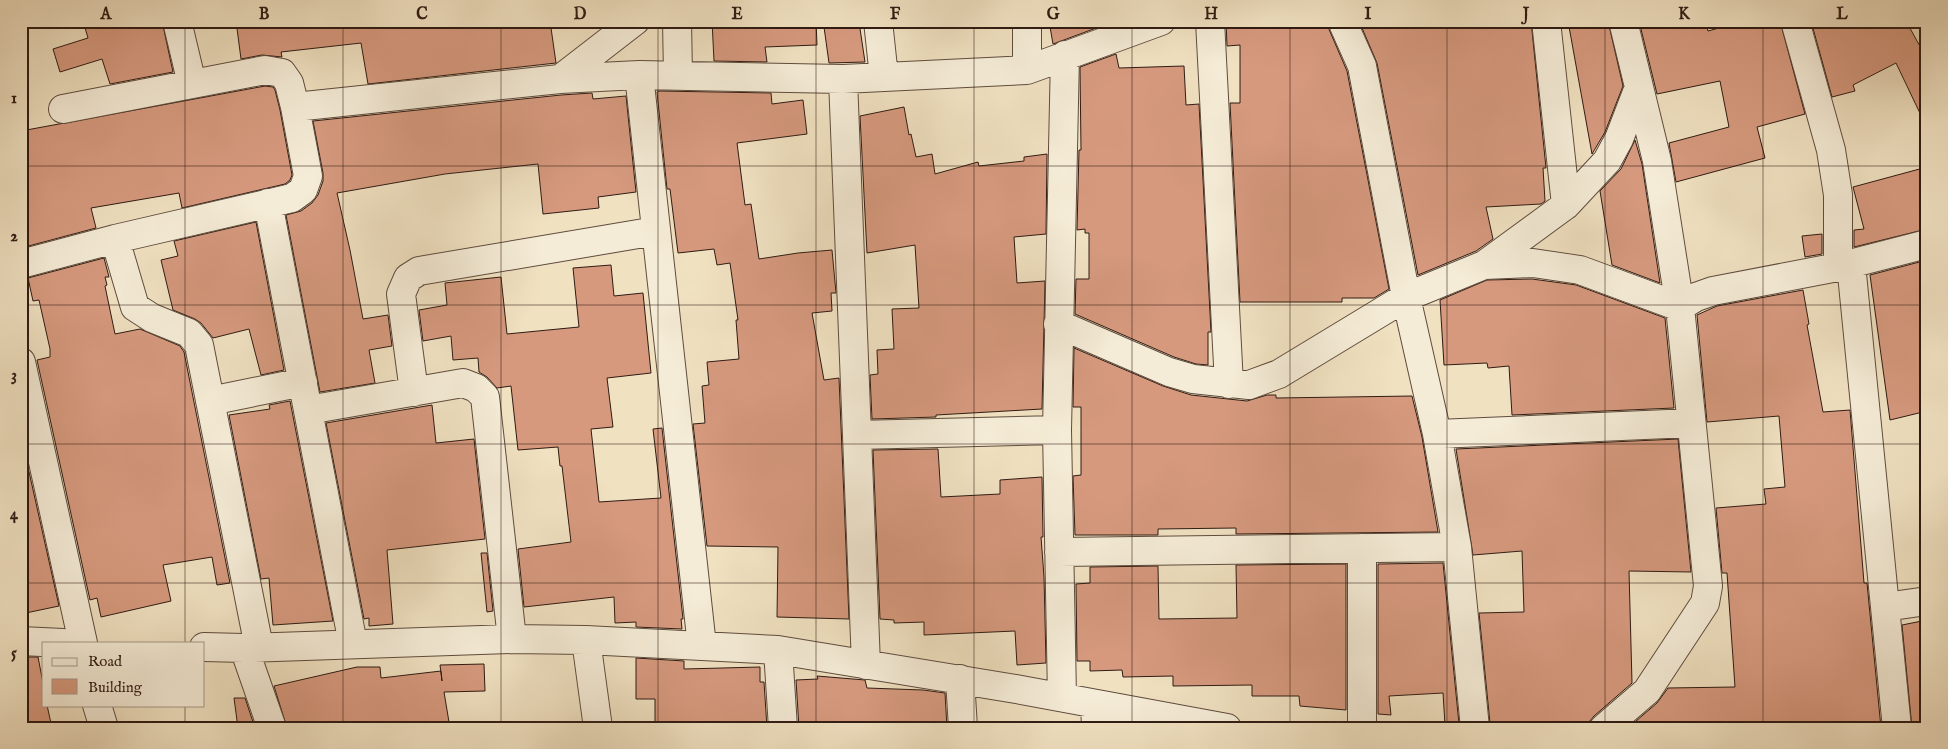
<svg xmlns="http://www.w3.org/2000/svg" width="1948" height="749" viewBox="0 0 1948 749" font-family="'IM FELL English',serif">
  <style>
    .building { fill: #d6997e; stroke: #2f1b13 }
    .lines { fill: none; stroke-linecap: round; stroke-linejoin: round }
    .street-casing { stroke: #5f4c3e; stroke-width: 30 }
    .street { stroke: #f5ecd7; stroke-width: 28 }
    .grid { fill: none; stroke: #2f1b13; stroke-width: 1; stroke-opacity: 0.55 }
    .neatline { fill: none; stroke: #2f1b13; stroke-width: 2 }
    .grid-label { font-size: 16px; text-anchor: middle; font-weight: bold; fill: #2f1b13 }
  </style>
  <rect width="100%" height="100%" fill="#f0e1c1"/>
  <filter id="stains"><feTurbulence type="fractalNoise" baseFrequency=".004" numOctaves="4"/><feColorMatrix values="0 0 0 0 .2 0 0 0 0 .09 0 0 0 0 .02 0 0 0 .5 -.17"/></filter>
  <radialGradient id="worn" r=".72"><stop offset=".6" stop-color="#630" stop-opacity="0"/><stop offset="1" stop-color="#630" stop-opacity=".3"/></radialGradient>
  <path class="building" d="M 83,21 L 162,21 L 173,72 L 110,84 L 102,59 L 60,72 L 53,49 L 88,38 Z
    M 236,21 L 550,21 L 556,63 L 368,84 L 361,43 L 281,52 L 282,57 L 262,55 L 241,59 Z
    M 712,21 L 816,21 L 817,45 L 765,47 L 767,62 L 714,61 Z
    M 1049,21 L 1115,21 L 1053,44 Z
    M 1226,21 L 1327,21 L 1328,27 L 1347,71 L 1389,289 L 1374,298 L 1342,298 L 1342,302 L 1240,302 L 1230,103 L 1240,103 L 1240,45 L 1227,46 Z
    M 1359,21 L 1531,21 L 1546,168 L 1543,168 L 1545,201 L 1541,204 L 1486,207 L 1493,239 L 1476,251 L 1418,275 L 1377,63 Z
    M 1568,21 L 1608,21 L 1623,86 L 1605,132 L 1592,154 Z
    M 1639,21 L 1705,21 L 1708,31 L 1744,21 L 1780,21 L 1805,114 L 1757,127 L 1765,158 L 1676,182 L 1669,143 L 1729,127 L 1720,81 L 1657,94 Z
    M 1811,21 L 1906,21 L 1927,59 L 1927,128 L 1896,63 L 1853,85 L 1855,91 L 1832,97 Z
    M 859,22 L 865,62 L 829,63 L 824,27 Z
    M 1116,54 L 1119,68 L 1184,66 L 1186,105 L 1199,104 L 1211,332 L 1208,332 L 1208,365 L 1196,364 L 1174,357 L 1075,314 L 1076,279 L 1089,279 L 1089,233 L 1085,233 L 1085,229 L 1077,230 L 1079,150 L 1081,150 L 1080,67 Z
    M 265,86 L 273,87 L 275,90 L 280,110 L 292,175 L 290,180 L 285,184 L 182,208 L 179,193 L 91,208 L 96,228 L 21,248 L 21,131 Z
    M 659,91 L 771,93 L 772,104 L 803,100 L 807,134 L 737,143 L 745,205 L 751,204 L 759,259 L 798,253 L 832,250 L 836,293 L 831,293 L 832,311 L 812,313 L 824,380 L 839,378 L 849,619 L 777,617 L 778,547 L 707,546 L 693,424 L 705,423 L 702,386 L 709,385 L 707,362 L 739,359 L 736,320 L 738,320 L 730,263 L 717,265 L 714,249 L 678,253 L 670,189 L 667,189 L 657,92 Z
    M 592,93 L 593,99 L 626,96 L 636,192 L 598,197 L 599,208 L 543,214 L 538,164 L 445,174 L 337,193 L 350,250 L 363,319 L 388,315 L 392,346 L 369,350 L 375,383 L 320,392 L 286,215 L 301,211 L 312,203 L 318,195 L 323,181 L 323,173 L 313,121 L 561,95 Z
    M 904,107 L 909,135 L 911,134 L 916,157 L 932,154 L 935,174 L 978,162 L 979,166 L 1024,161 L 1024,157 L 1047,154 L 1046,234 L 1014,237 L 1017,283 L 1045,281 L 1042,409 L 936,415 L 936,417 L 872,419 L 870,375 L 878,374 L 877,350 L 894,349 L 892,309 L 919,308 L 915,245 L 867,253 L 860,116 Z
    M 1635,140 L 1642,164 L 1660,283 L 1612,265 L 1600,191 L 1621,169 Z
    M 1927,167 L 1927,229 L 1854,247 L 1854,230 L 1864,229 L 1853,187 Z
    M 256,222 L 284,370 L 261,375 L 249,329 L 213,338 L 201,323 L 195,319 L 173,310 L 161,260 L 178,256 L 174,241 Z
    M 1822,234 L 1822,254 L 1805,257 L 1802,236 Z
    M 104,258 L 109,277 L 105,277 L 107,285 L 105,286 L 115,334 L 140,329 L 180,346 L 184,352 L 230,583 L 217,585 L 212,557 L 163,565 L 171,601 L 101,617 L 97,598 L 90,600 L 37,360 L 50,357 L 50,349 L 39,300 L 33,301 L 28,278 Z
    M 1927,260 L 1927,411 L 1890,420 L 1870,275 Z
    M 611,265 L 614,296 L 643,293 L 651,373 L 607,378 L 613,427 L 591,429 L 599,502 L 661,498 L 653,429 L 662,428 L 683,619 L 681,619 L 682,629 L 636,627 L 636,622 L 615,623 L 614,597 L 524,607 L 518,549 L 571,542 L 562,466 L 560,466 L 558,447 L 518,450 L 511,386 L 497,388 L 487,377 L 479,372 L 478,358 L 453,360 L 451,336 L 423,341 L 419,310 L 447,305 L 445,283 L 501,277 L 507,334 L 579,327 L 573,268 Z
    M 1532,279 L 1576,285 L 1665,318 L 1674,408 L 1512,415 L 1509,366 L 1488,368 L 1487,363 L 1444,365 L 1440,300 L 1487,280 Z
    M 1803,290 L 1809,324 L 1807,325 L 1823,412 L 1850,410 L 1864,583 L 1867,583 L 1881,728 L 1628,728 L 1657,703 L 1668,688 L 1735,687 L 1727,573 L 1722,573 L 1716,508 L 1766,504 L 1764,489 L 1785,487 L 1779,416 L 1707,422 L 1697,315 L 1717,306 Z
    M 1074,348 L 1163,386 L 1191,395 L 1247,401 L 1267,395 L 1276,395 L 1276,398 L 1412,396 L 1422,437 L 1438,532 L 1236,534 L 1236,528 L 1158,529 L 1158,535 L 1075,535 L 1073,476 L 1081,475 L 1081,407 L 1073,407 Z
    M 290,401 L 333,621 L 273,625 L 269,578 L 261,579 L 229,415 L 270,409 L 269,405 Z
    M 432,405 L 436,443 L 474,439 L 485,539 L 387,550 L 393,624 L 369,626 L 369,618 L 364,619 L 326,423 Z
    M 21,436 L 59,606 L 21,614 Z
    M 1678,439 L 1691,572 L 1629,571 L 1632,683 L 1594,716 L 1589,722 L 1589,728 L 1530,728 L 1530,722 L 1490,723 L 1479,613 L 1524,612 L 1522,551 L 1473,555 L 1456,449 Z
    M 938,449 L 941,497 L 1000,494 L 1000,480 L 1042,477 L 1043,537 L 1041,537 L 1044,577 L 1046,663 L 1017,665 L 1015,631 L 924,635 L 924,622 L 894,623 L 894,620 L 880,619 L 873,450 Z
    M 481,553 L 487,553 L 493,611 L 487,612 Z
    M 1443,563 L 1459,724 L 1445,725 L 1443,693 L 1389,696 L 1391,715 L 1378,714 L 1378,564 Z
    M 1346,564 L 1346,710 L 1300,706 L 1299,696 L 1252,696 L 1252,685 L 1173,686 L 1173,676 L 1123,677 L 1122,670 L 1090,671 L 1090,661 L 1077,661 L 1076,584 L 1090,583 L 1090,567 L 1158,566 L 1159,619 L 1237,618 L 1236,565 Z
    M 1927,620 L 1927,728 L 1912,728 L 1902,625 Z
    M 21,657 L 38,657 L 44,688 L 44,705 L 47,705 L 52,728 L 21,728 Z
    M 636,658 L 684,661 L 684,669 L 760,667 L 760,682 L 764,682 L 767,728 L 655,728 L 655,699 L 636,699 Z
    M 484,664 L 485,691 L 444,692 L 450,728 L 287,728 L 274,686 L 357,667 L 380,667 L 381,678 L 441,671 L 442,681 L 440,665 Z
    M 817,676 L 865,680 L 867,688 L 923,690 L 945,693 L 947,728 L 799,728 L 796,680 L 818,679 Z
    M 234,698 L 245,698 L 255,728 L 238,728 Z"/>
  <g class="lines">
    <g class="street-casing">
      <path id="street" d="M 177,21 L 192,84
        M 677,21 L 678,75
        M 878,21 L 884,77
        M 1027,21 L 1027,70
        M 1210,21 L 1229,384
        M 1342,21 L 1362,66 L 1406,297 L 1437,434 L 1457,547 L 1475,728
        M 1546,21 L 1566,205
        M 1795,21 L 1831,150 L 1838,195 L 1838,267
        M 639,75 L 702,646
        M 560,79 L 635,21
        M 843,79 L 866,665
        M 295,107 L 560,79 L 639,75 L 843,79 L 1027,70 L 1161,21
        M 268,203 L 353,644
        M 115,239 L 135,307 L 152,318 L 189,333 L 199,345 L 259,647
        M 21,264 L 115,239 L 292,198 L 303,190 L 308,176 L 295,107 L 289,83 L 282,73 L 265,70 L 63,109
        M 1851,264 L 1897,728
        M 1484,265 L 1566,205 L 1607,161 L 1619,139 L 1639,87
        M 1680,307 L 1696,297 L 1713,291 L 1838,267 L 1927,244
        M 1058,324 L 1169,372 L 1193,379 L 1249,385 L 1279,374 L 1406,297 L 1484,265 L 1533,263 L 1580,270 L 1680,307
        M 21,362 L 83,643
        M 414,392 L 401,294 L 408,278 L 419,271 L 656,231
        M 210,401 L 303,382
        M 308,410 L 463,383 L 476,388 L 485,397 L 512,639
        M 1437,434 L 1691,423
        M 857,435 L 1057,430
        M 1362,548 L 1362,728
        M 1059,552 L 1457,547
        M 1885,607 L 1927,601
        M 586,640 L 598,728
        M 21,641 L 63,643
        M 204,647 L 244,648 L 512,639 L 586,640 L 778,650 L 1016,689 L 1227,728
        M 244,648 L 272,728
        M 778,650 L 783,728
        M 960,679 L 963,728
        M 1062,697 L 1057,430 L 1065,55
        M 1095,704 L 1096,728
        M 97,705 L 104,728
        M 1604,728 L 1647,691 L 1705,603 L 1708,586 L 1680,307 L 1657,161 L 1623,21"/>
    </g>
    <use href="#street" class="street"/>
  </g>
  <path class="grid" d="M 185,21 L 185,643M 343,21 L 343,728M 501,21 L 501,728M 658,21 L 658,728M 816,21 L 816,728M 974,21 L 974,728M 1132,21 L 1132,728M 1290,21 L 1290,728M 1447,21 L 1447,728M 1605,21 L 1605,728M 1763,21 L 1763,728M 21,166 L 1927,166M 21,305 L 1927,305M 21,444 L 1927,444M 21,583 L 1927,583M 185,705 L 185,728"/>
  <rect width="1948" height="749" fill="none" stroke="#f0e1c1" stroke-width="55"/>
  <rect x="42" y="642" width="162" height="65" fill="#f5ecd7" stroke="#a69889"/>
  <rect x="52" y="658" width="25" height="8" fill="#f5ecd7" stroke="#a69889"/>
  <text x="88" y="666" font-size="15" fill="#2f1b13">Road</text>
  <rect x="52" y="679" width="25" height="15" fill="#d6997e" stroke="#a69889"/>
  <text x="88" y="692" font-size="15" fill="#2f1b13">Building</text>
  <rect x="28" y="28" width="1892" height="694" class="neatline"/>
  <g class="grid-label">
    <text x="106" y="19">A</text>
    <text x="264" y="19">B</text>
    <text x="422" y="19">C</text>
    <text x="580" y="19">D</text>
    <text x="737" y="19">E</text>
    <text x="895" y="19">F</text>
    <text x="1053" y="19">G</text>
    <text x="1211" y="19">H</text>
    <text x="1368" y="19">I</text>
    <text x="1526" y="19">J</text>
    <text x="1684" y="19">K</text>
    <text x="1842" y="19">L</text>
    <text x="14" y="103">1</text>
    <text x="14" y="241">2</text>
    <text x="14" y="380">3</text>
    <text x="14" y="519">4</text>
    <text x="14" y="658">5</text>
  </g>
  <rect width="100%" height="100%" filter="url(#stains)"/>
  <rect width="100%" height="100%" fill="url(#worn)"/>
</svg>
